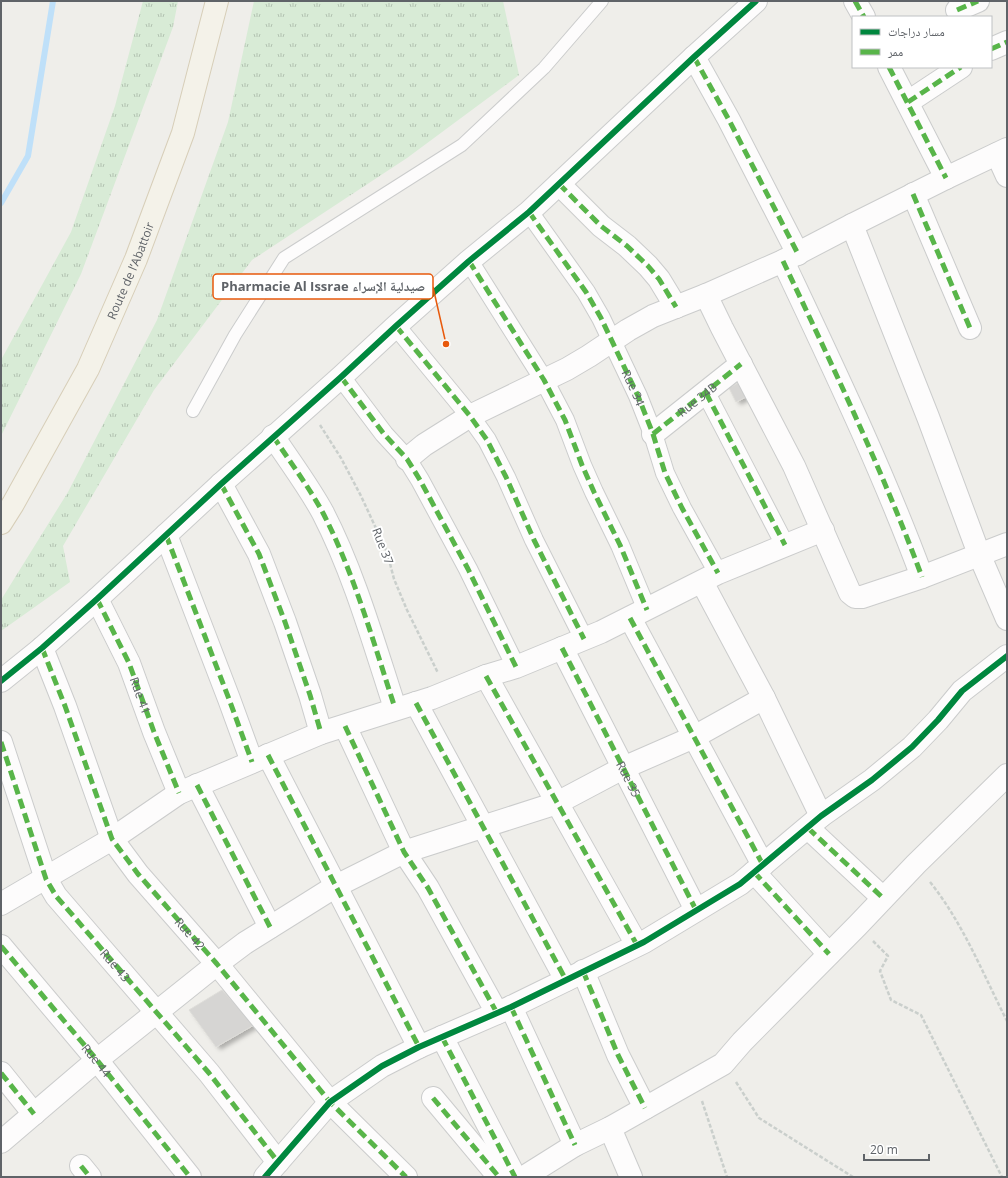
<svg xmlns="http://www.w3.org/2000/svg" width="1008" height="1178" viewBox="0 0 1008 1178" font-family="'Open Sans','Noto Naskh Arabic',sans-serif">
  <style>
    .grass { fill: url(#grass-tufts) }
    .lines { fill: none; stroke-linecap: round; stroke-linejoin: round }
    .stream { stroke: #bfe0f9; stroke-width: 6 }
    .building { fill: #d6d5d3; stroke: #deddd9; filter: url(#shadow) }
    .service-casing { stroke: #cbcccc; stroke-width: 14 }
    .pedestrian-casing { stroke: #cbcccc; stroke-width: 20 }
    .minor-casing { stroke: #cbcccc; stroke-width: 24 }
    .primary-casing { stroke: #d7ceb8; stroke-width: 24 }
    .path { stroke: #cacfcc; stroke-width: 2.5; stroke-dasharray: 4 2; stroke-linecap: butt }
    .service { stroke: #fdfcfc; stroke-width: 12 }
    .pedestrian { stroke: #fdfcfc; stroke-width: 18 }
    .minor { stroke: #fdfcfc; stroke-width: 22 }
    .primary { stroke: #f4f2e9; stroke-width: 22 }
    .quiet { stroke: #58b549; stroke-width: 5; stroke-dasharray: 10 5; stroke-linecap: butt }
    .cycleway-casing { stroke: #fff; stroke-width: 8 }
    .cycleway { stroke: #00873e; stroke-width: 6 }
    .labels { text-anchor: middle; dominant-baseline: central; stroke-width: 4; stroke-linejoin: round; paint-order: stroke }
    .street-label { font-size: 12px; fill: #5f6368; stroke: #fff }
    .leader { fill: none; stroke: #e8590c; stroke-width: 1.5 }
    .callout-dot { fill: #e8590c; stroke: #fff; stroke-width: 1.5 }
    .callout { fill: #fff; stroke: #e8590c; stroke-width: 1.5 }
    .callout-label { font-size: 13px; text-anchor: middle; font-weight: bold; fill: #5f6368 }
  </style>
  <defs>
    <pattern id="grass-tufts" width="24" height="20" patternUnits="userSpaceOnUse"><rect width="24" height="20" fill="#d8ebd6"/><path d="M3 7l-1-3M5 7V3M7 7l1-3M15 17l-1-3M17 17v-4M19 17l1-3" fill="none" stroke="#b2c2b1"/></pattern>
    <filter id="shadow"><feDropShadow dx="4.5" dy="2.5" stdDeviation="2" flood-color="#0004"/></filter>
  </defs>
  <rect width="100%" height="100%" fill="#efeeea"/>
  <path class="grass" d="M 143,1 L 178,1 L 173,27 L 81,274 L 1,436 L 1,360 L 71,232 L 115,106 Z
    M 254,1 L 503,1 L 519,75 L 407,158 L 252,260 L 154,390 L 63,546 L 70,582 L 1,631 L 1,600 L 68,492 L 157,320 L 228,122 Z"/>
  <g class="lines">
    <path class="stream" d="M 1,203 L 28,156 L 53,1"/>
  </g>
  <path class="building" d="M 745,379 L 752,394 L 736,402 L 729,388 Z
    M 222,990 L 254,1025 L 216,1047 L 189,1010 Z"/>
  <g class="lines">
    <g class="service-casing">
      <path id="service" d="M 193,411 L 235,335 L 284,258 L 462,145 L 544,68 L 602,1"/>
    </g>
    <g class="pedestrian-casing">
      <g id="pedestrian">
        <path id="s1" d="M 529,212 L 586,292 L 601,318 L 638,396 L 653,434 L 665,473 L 682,508 L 718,573"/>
        <path d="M 469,261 L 544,380 L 565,420 L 582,465 L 594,492 L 620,545 L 647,610"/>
        <path d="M 396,326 L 470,416 L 487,440 L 506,477 L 534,540 L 584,639"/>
        <path d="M 341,377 L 384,434 L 407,459 L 420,480 L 468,569 L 516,667"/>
        <path d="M 706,393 L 785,545"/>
      </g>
    </g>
    <g class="minor-casing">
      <g id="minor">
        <path d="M 855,1 L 864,17"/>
        <path d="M 957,10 L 978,1"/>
        <path d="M 991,49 L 1007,42"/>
        <path d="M 694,57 L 729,120 L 798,254"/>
        <path d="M 889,67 L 946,178"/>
        <path d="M 908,102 L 961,67"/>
        <path d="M 997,154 L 1007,176"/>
        <path d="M 559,184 L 601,226 L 627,246 L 648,266 L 659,279 L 676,307"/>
        <path d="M 913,194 L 970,328"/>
        <path d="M 852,225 L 928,417 L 979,554 L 1007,619"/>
        <path d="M 783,261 C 832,365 882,469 922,577"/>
        <path d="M 706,295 L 722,328 L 794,466 L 850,593 L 855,597 L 862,597 L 922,577 L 1007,544"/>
        <path d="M 653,434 L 741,364"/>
        <path d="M 273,436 C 290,462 309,487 323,513 C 354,573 374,644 395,708"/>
        <path d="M 407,459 L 424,445 L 470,416 L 567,369 L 589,356 L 628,330 L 653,316 L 706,295 L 783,261 L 852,225 L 946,178 L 1007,149"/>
        <path d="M 221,484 L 259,554 L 285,622 L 310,695 L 321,733"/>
        <path d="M 166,535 L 229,699 L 252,762"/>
        <path d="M 702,582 L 764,698 L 821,816"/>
        <path d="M 97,599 L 129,663 L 154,732 L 179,793"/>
        <path d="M 630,618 L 763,865"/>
        <path d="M 42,648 L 65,706 L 112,839 L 138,874 L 217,964 L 330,1102 L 406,1177"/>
        <path id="s2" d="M 562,648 L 696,910"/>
        <path d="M 486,676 L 637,945"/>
        <path d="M 1,681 L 42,648 L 97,599 L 221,484 L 341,377 L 396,326 L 469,261 L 529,212 L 694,57 L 756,1"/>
        <path d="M 416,703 L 566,980"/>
        <path d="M 345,726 L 404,852 L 428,888 L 497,1013"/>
        <path id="s3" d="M 1,742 L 46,879 L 56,896 L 209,1073 L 278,1162"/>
        <path d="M 268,755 L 419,1047"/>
        <path d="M 197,785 L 270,927"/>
        <path d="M 808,828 L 883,898"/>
        <path d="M 754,872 L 829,954"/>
        <path d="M 1,904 L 112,839 L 179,793 L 321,733 L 432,698 L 486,676 L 516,667 L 601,632 L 718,573 L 823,530"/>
        <path d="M 1,946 L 97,1060 L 190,1177"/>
        <path d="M 583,971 L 618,1055 L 645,1108"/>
        <path d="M 511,1007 L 575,1145"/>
        <path d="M 442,1037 L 515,1177"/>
        <path d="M 1,1073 L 34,1114"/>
        <path d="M 433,1098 L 499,1177"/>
        <path d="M 610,1128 L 631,1177"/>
        <path d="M 1,1142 L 97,1060 L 217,964 L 245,943 L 336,886 L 404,852 L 557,803 L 623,768 L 694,737 L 764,698"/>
        <path d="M 81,1166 L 90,1177"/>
        <path d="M 265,1177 L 330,1102 L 382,1066 L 419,1047 L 511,1007 L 644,942 L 740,884 L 821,816 L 872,780 L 912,747 L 938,720 L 962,691 L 1007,656"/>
        <path d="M 524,1177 L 575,1145 L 610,1128 L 723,1064 L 742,1042 L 858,925 L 916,864 L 1007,775"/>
      </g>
    </g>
    <g class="primary-casing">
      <g id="primary">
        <path id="s4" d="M 1,523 L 13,504 L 88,369 L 136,259 L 183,133 L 217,1"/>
      </g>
    </g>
    <path class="path" d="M 320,425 L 341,458 L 361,496 L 387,552 L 394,579 L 407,610 L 438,673
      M 930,882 C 963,923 983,974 1007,1021
      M 873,941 L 888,956 L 880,971 L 891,1000 L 921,1015 L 1002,1177
      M 736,1082 L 759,1118 L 853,1177
      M 702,1101 L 727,1177"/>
    <use href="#service" class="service"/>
    <use href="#pedestrian" class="pedestrian"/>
    <use href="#minor" class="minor"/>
    <use href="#primary" class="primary"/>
    <g class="quiet">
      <path d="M 855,1 L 864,17"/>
      <path d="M 957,10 L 978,1"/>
      <path d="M 991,49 L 1007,42"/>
      <path d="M 694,57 L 729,120 L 798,254"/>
      <path d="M 889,67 L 946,178"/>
      <path d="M 908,102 L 961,67"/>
      <path d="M 559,184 L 601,226 L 627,246 L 648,266 L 659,279 L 676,307"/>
      <path d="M 913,194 L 970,328"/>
      <path d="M 529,212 L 586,292 L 601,318 L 638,396 L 653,434 L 665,473 L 682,508 L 718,573"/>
      <path d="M 469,261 L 544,380 L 565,420 L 582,465 L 594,492 L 620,545 L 647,610"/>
      <path d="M 783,261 C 832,365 882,469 922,577"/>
      <path d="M 396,326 L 470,416 L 487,440 L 506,477 L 534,540 L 584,639"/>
      <path d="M 341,377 L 384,434 L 407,459 L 420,480 L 468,569 L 516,667"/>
      <path d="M 706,393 L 785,545"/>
      <path id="s5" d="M 653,434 L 741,364"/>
      <path d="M 273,436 C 290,462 309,487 323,513 C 354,573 374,644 395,708"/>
      <path d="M 221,484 L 259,554 L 285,622 L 310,695 L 321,733"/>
      <path d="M 166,535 L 229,699 L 252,762"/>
      <path id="s6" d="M 97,599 L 129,663 L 154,732 L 179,793"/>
      <path d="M 630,618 L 763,865"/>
      <path id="s7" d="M 42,648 L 65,706 L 112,839 L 138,874 L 217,964 L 330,1102 L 406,1177"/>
      <path d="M 562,648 L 696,910"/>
      <path d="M 486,676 L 637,945"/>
      <path d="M 416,703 L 566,980"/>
      <path d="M 345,726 L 404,852 L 428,888 L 497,1013"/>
      <path d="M 1,742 L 46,879 L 56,896 L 209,1073 L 278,1162"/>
      <path d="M 268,755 L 419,1047"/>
      <path d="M 197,785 L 270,927"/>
      <path d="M 808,828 L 883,898"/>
      <path d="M 754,872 L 829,954"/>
      <path id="s8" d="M 1,946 L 97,1060 L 190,1177"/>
      <path d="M 583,971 L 618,1055 L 645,1108"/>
      <path d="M 511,1007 L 575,1145"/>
      <path d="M 442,1037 L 515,1177"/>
      <path d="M 1,1073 L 34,1114"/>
      <path d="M 433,1098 L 499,1177"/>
      <path d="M 81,1166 L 90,1177"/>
    </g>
    <g class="cycleway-casing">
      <path id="cycleway" d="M 1,681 L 42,648 L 97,599 L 221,484 L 341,377 L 396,326 L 469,261 L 529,212 L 694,57 L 756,1
        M 265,1177 L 330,1102 L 382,1066 L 419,1047 L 511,1007 L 644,942 L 740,884 L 821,816 L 872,780 L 912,747 L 938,720 L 962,691 L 1007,656"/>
    </g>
    <use href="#cycleway" class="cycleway"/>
  </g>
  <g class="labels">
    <g class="street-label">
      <text stroke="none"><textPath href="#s4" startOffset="284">Route de l’Abattoir</textPath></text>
      <text stroke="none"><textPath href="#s1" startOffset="205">Rue 34</textPath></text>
      <text stroke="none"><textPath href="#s5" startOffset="56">Rue 34B</textPath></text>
      <text transform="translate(383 546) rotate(69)">Rue 37</text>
      <text stroke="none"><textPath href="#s6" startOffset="106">Rue 41</textPath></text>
      <text stroke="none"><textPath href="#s2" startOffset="147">Rue 35</textPath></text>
      <text stroke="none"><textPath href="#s7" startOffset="326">Rue 42</textPath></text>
      <text stroke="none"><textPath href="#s3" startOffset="255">Rue 43</textPath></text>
      <text stroke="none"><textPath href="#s8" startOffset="149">Rue 44</textPath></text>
    </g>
  </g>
  <path class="leader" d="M446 344L433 287"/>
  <circle class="callout-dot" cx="446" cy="344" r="4"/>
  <rect class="callout" x="213" y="274" width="220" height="25" rx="4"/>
  <g class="callout-label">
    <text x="323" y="291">Pharmacie Al Issrae صيدلية الإسراء</text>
  </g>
  <rect width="1008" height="1178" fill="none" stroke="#5f6368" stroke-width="4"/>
  <rect x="852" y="16" width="140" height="52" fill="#ffffff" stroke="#bfc1c3"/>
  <rect x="860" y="29" width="20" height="6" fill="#00873e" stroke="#bfc1c3"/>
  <text x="888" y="36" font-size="12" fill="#5f6368">مسار دراجات</text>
  <rect x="860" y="49" width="20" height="6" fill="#58b549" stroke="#bfc1c3"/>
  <text x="888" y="56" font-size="12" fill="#5f6368">ممر</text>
  <path d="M864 1154v6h65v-6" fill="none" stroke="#5f6368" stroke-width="2"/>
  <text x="870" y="1154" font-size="12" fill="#5f6368" stroke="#ffffff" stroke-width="3" paint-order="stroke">20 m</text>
</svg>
